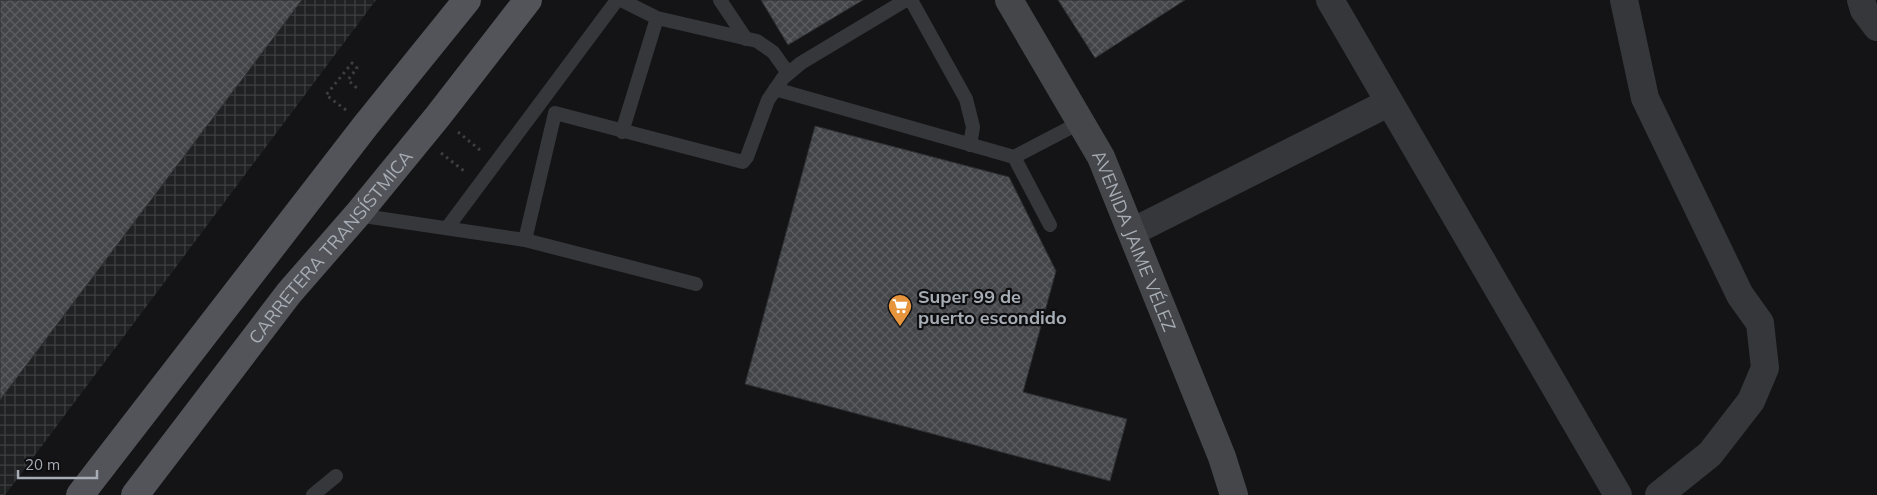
<svg xmlns="http://www.w3.org/2000/svg" width="1877" height="495" viewBox="0 0 1877 495" font-family="Mulish,sans-serif">
  <style>
    .industrial { fill: url(#industrial-grid) }
    .building { fill: url(#building-cross-hatch); stroke: #2e2f32 }
    .lines { fill: none; stroke-linecap: round; stroke-linejoin: round }
    .path { stroke: #3c3e42; stroke-width: 3; stroke-dasharray: 2.5 4; stroke-linecap: butt }
    .lane { stroke: #35373b; stroke-width: 14 }
    .street { stroke: #35373b; stroke-width: 28 }
    .secondary { stroke: #44464a; stroke-width: 28 }
    .primary { stroke: #525459; stroke-width: 28 }
    .labels { text-anchor: middle; dominant-baseline: central; stroke-width: 4.5; stroke-linejoin: round; paint-order: stroke }
    .street-label { font-size: 18px; fill: #a7adb5; stroke: #0f0f11 }
    .poi-label { font-size: 18px; font-weight: bold; fill: #a7adb5; stroke: #0f0f11; text-anchor: start }
  </style>
  <defs>
    <pattern id="industrial-grid" width="8" height="8" patternUnits="userSpaceOnUse" patternTransform="scale(1.25)"><rect width="8" height="8" fill="#202123"/><path d="M0 4h8M4 0v8" fill="none" stroke="#3e3f41"/></pattern>
    <pattern id="building-cross-hatch" width="8" height="8" patternUnits="userSpaceOnUse" patternTransform="scale(1.25)"><rect width="8" height="8" fill="#434549"/><path d="M0 0l8 8M0 8l8-8" fill="none" stroke="#5b5d61"/></pattern>
  </defs>
  <rect width="100%" height="100%" fill="#141416"/>
  <path class="industrial" d="M 0,0 L 376,0 L 5,495 L 0,495 Z"/>
  <path class="building" d="M 0,0 L 302,0 L 0,400 Z
    M 761,0 L 863,0 L 788,45 Z
    M 1058,0 L 1185,0 L 1095,58 Z
    M 815,126 L 1009,177 L 1056,271 L 1023,392 L 1127,419 L 1110,481 L 745,384 Z"/>
  <g class="lines">
    <path class="path" d="M 346,110 L 326,95 L 352,63 L 357,68 L 348,80 L 359,90
      M 458,132 L 480,150
      M 441,153 L 464,171"/>
    <path class="lane" d="M 621,0 L 657,18 L 757,41 L 773,52 L 788,73
      M 720,0 L 746,39
      M 911,0 L 966,99 L 973,127 L 970,145
      M 775,89 L 1014,157 L 1081,122
      M 622,132 L 657,18
      M 1014,157 L 1050,225
      M 357,215 L 525,240 L 696,284
      M 447,228 L 617,0
      M 525,240 L 555,113 L 743,162 L 747,157 L 768,100 L 783,78 L 801,63 L 906,0
      M 313,495 L 336,476"/>
    <path class="street" d="M 1330,0 L 1618,495
      M 1624,0 L 1645,98 L 1740,295 L 1760,323 L 1765,368 L 1751,401 L 1710,454 L 1659,495
      M 1861,0 L 1864,10 L 1877,27
      M 1132,232 L 1388,103"/>
    <path class="secondary" id="s1" d="M 1009,0 L 1101,157 L 1222,457 L 1234,495"/>
    <g class="primary">
      <path d="M 80,495 L 366,125 L 467,0"/>
      <path id="s2" d="M 135,495 L 289,293 L 357,215 L 438,116 L 528,0"/>
    </g>
  </g>
  <defs>
    <g id="supermarket-pin" transform="scale(1.25)"><path d="M0 17L-7.5 6A9.5 9.5 0 1 1 7.5 6Z" fill="#e6953c" stroke="#0f0f11"/><path d="M-6-5.5h2.5l.6 2H6L4.5 2H-2.5L-4.4-4H-6ZM-1.5 3.2a1.3 1.3 0 1 0 .1 0ZM3 3.2a1.3 1.3 0 1 0 .1 0Z" fill="#fff"/></g>
  </defs>
  <g fill-rule="evenodd">
    <use href="#supermarket-pin" x="900" y="306"/>
  </g>
  <g class="labels">
    <g class="street-label">
      <text stroke="none"><textPath href="#s1" startOffset="272">AVENIDA JAIME VÉLEZ</textPath></text>
      <text stroke="none"><textPath href="#s2" startOffset="316">CARRETERA TRANSÍSTMICA</textPath></text>
    </g>
    <g class="poi-label">
      <text x="918" y="296">Super 99 de<tspan x="918" dy="21">puerto escondido</tspan></text>
    </g>
  </g>
  <path d="M18 470v8h79v-8" fill="none" stroke="#a7adb5" stroke-width="2.5"/>
  <text x="25" y="470" font-size="15" fill="#a7adb5" stroke="#0f0f11" stroke-width="4" paint-order="stroke">20 m</text>
</svg>
